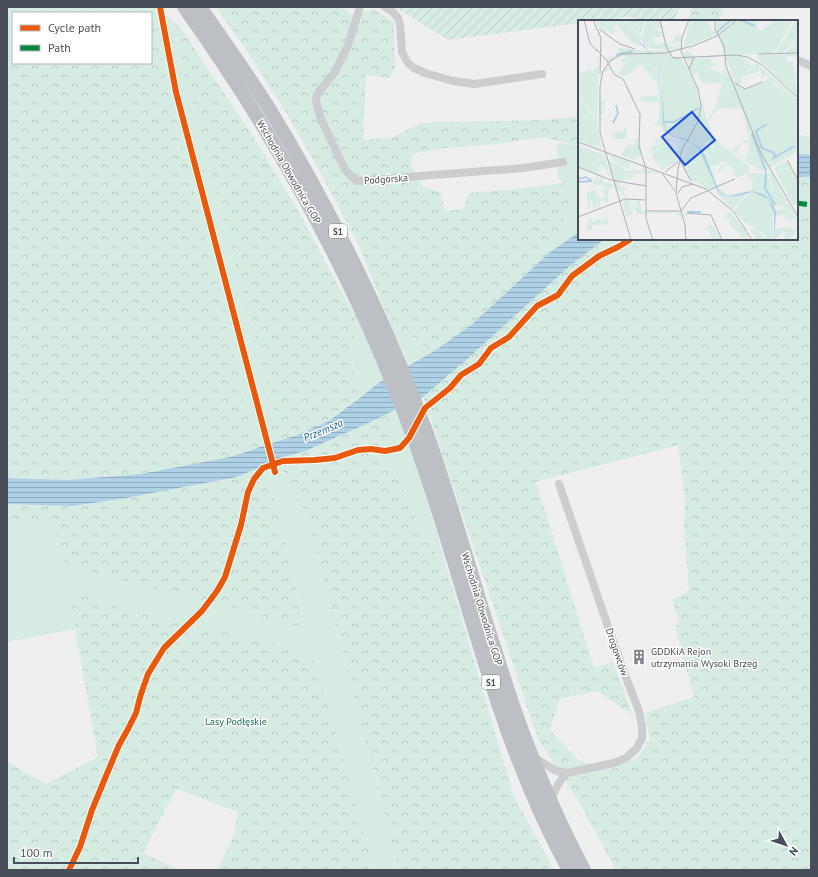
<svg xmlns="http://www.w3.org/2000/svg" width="818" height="877" viewBox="0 0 818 877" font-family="'PT Sans',sans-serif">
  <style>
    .green { fill: #d6ece2 }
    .forest { fill: url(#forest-crowns); fill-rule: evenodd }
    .garden { fill: url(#garden-furrows) }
    .water { fill: url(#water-rules) }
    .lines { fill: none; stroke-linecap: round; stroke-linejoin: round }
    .minor { stroke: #cbcdcf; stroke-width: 8 }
    .motorway { stroke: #bcbfc4; stroke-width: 14 }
    .quiet { stroke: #00873e; stroke-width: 5; stroke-dasharray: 10 5; stroke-linecap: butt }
    .cycleway-casing { stroke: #fff; stroke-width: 8 }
    .cycleway { stroke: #e8590c; stroke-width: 6 }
    .labels { text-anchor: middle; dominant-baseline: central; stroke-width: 3; stroke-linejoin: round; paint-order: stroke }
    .shield { fill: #fff; stroke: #7f838b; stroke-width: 1 }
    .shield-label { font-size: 9px; font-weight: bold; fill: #484e59 }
    .street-label { font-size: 10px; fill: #484e59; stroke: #fff }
    .poi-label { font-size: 10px; fill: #484e59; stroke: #fff; text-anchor: start }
    .park-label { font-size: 10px; fill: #227157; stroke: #fff }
    .water-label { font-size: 11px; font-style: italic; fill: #1d6997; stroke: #fff }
    .inset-river { fill: none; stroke: #afd1e5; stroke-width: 2 }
    .inset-road { fill: none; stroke: #acafb3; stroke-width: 1 }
    .view { fill: #1d4ed8; fill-opacity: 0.15; stroke: #1d4ed8; stroke-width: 2 }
    .inset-edge { fill: none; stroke: #484e59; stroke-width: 2 }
  </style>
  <defs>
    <pattern id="forest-crowns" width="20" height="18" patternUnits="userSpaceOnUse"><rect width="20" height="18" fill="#d6ece2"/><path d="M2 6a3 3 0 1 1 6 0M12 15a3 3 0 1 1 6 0" fill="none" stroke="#b9ccc4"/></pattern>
    <pattern id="garden-furrows" width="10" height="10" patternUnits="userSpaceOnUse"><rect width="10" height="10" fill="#d6ece2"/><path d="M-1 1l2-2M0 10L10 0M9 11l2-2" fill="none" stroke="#b9ccc4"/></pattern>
    <pattern id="water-rules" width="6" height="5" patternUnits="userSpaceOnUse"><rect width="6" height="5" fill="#afd1e5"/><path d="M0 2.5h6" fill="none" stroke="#90acbd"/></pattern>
  </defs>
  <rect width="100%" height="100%" fill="#efefef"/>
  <path class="green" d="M 147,7 L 157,7 L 180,27 L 178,49 L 277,422 L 251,432 L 175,115 L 155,24 L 151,15 L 151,13 L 150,13 Z
    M 797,134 L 811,137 L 811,155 L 797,155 Z
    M 557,143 L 574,145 L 579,144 L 579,232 L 549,253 L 566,215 L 564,183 L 558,179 Z
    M 357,318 L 384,379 L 359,397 L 354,375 L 351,348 Z
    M 391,325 L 411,335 L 430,353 L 408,364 Z
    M 397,410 L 401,419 L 421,480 L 450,579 L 415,516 L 390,463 L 390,413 Z
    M 305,451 L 282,465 L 287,481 L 307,516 L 399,870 L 373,870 L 354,796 L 259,639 L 212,630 L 166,618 L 68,590 L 75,629 L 7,642 L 7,522 L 53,523 L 66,566 L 306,627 L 271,486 L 266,470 L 237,477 L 281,458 Z"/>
  <path class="forest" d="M 7,7 L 147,7 L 150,13 L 13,13 L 13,63 L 151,63 L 151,15 L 155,24 L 175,115 L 252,431 L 277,422 L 178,49 L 180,27 L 257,142 L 302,218 L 341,291 L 357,318 L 351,348 L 354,375 L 359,397 L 329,421 L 297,435 L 230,457 L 141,474 L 68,480 L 7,478 Z
    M 216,7 L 342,7 L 352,15 L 374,9 L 394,22 L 395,68 L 390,78 L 366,75 L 363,140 L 393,137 L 420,123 L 540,120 L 565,118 L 579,116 L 579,144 L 574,145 L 543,137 L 498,144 L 444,148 L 412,154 L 411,166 L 423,187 L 440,192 L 445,211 L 463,209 L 469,193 L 517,189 L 564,183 L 571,195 L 566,215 L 549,253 L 471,325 L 436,350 L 430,353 L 411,335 L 391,325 L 358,244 L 325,181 L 290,119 L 249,54 Z
    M 692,7 L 723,7 L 719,21 L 687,21 Z
    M 797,177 L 811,177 L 811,870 L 616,870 L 579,802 L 538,739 L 447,469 L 432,422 L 423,397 L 465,361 L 572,264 L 605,239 L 797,239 ZM 678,445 L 685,498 L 684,526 L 689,590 L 672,600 L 680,623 L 675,626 L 694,697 L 645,713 L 650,739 L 637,758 L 608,770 L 578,760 L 550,730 L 560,699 L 597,691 L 633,715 L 613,662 L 594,668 L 536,482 Z
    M 390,413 L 390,463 L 415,516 L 450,579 L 514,797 L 554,870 L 399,870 L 307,516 L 287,481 L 282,465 L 305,451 Z
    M 266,470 L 271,486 L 306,628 L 66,566 L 53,523 L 7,522 L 7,504 L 73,506 L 126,498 L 237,477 Z
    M 68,590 L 166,618 L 212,630 L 259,639 L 314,660 L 354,796 L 373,870 L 217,870 L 234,835 L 238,812 L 176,789 L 143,853 L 180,870 L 7,870 L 7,762 L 46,784 L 98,757 Z"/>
  <path class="garden" d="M 395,7 L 680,7 L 674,21 L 654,21 L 627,17 L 594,21 L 579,21 L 579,23 L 448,40 Z"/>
  <path class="water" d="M 803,154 L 811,155 L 811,177 L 797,177 L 797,155 Z
    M 579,232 L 579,239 L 605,239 L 572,264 L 465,361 L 423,397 L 366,424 L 305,451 L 281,458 L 237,477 L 126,498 L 73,506 L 7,504 L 7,478 L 68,480 L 141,474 L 230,457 L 297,435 L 329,421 L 384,379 L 436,350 L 471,325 L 549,253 Z"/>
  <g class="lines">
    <path class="minor" d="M 360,7 L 348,45 L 335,72 L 317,94 L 316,102 L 321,119 L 345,170 L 356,181 L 523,168 L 563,162
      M 385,7 L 393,12 L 398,18 L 400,24 L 402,52 L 405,58 L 408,63 L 414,68 L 425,73 L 453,81 L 475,84 L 542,74
      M 797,60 L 811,66
      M 534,757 L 556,771 L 567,773 L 614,763 L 626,758 L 637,748 L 642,738 L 642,727 L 639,711 L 623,670 L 559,484
      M 551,802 C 554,791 559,781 567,773"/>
    <path class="motorway" d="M 184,7 C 282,144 363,294 419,453 C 468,592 497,740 569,870
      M 200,7 C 224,41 248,75 270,110 C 308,172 342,237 373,303 C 392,345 410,388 426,431 C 461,530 486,632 522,731 C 540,779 560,825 584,870"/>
    <path class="quiet" d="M 797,203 L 811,205"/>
    <g class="cycleway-casing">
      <path id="cycleway" d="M 160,7 L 176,92 L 275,472
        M 69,870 L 80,847 L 92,810 L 106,776 L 119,745 L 128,729 L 136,713 L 141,694 L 148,674 L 164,648 L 202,611 L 217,591 L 225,577 L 241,525 L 248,492 L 254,479 L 263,468 L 283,461 L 315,460 L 335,458 L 358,450 L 371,449 L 385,451 L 400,448 L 409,438 L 425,408 L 450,388 L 461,375 L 479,364 L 491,348 L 509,337 L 537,306 L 558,295 L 572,276 L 599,256 L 618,247 L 631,239"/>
    </g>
    <use href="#cycleway" class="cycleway"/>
  </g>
  <defs>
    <g id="building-bare" transform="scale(1.2)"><path d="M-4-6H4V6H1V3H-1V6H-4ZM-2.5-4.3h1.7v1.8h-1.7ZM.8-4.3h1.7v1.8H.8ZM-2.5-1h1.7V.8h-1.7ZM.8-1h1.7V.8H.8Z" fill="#82868e" stroke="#fff" stroke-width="2.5" paint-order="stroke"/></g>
  </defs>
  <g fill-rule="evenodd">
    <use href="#building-bare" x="639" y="657"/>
  </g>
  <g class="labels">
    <g class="shield">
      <rect x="329" y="224" width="18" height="14" rx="3"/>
      <rect x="482" y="675" width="18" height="14" rx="3"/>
    </g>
    <g class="shield-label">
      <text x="338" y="231">S1</text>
      <text x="491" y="682">S1</text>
    </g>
    <g class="street-label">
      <text transform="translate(289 172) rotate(60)">Wschodnia Obwodnica GOP</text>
      <text transform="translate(386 179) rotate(-4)">Podgórska</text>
      <text transform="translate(482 609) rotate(73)">Wschodnia Obwodnica GOP</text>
      <text transform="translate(617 652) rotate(71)">Drogowców</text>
    </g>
    <g class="poi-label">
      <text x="651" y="651">GDDKiA Rejon<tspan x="651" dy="12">utrzymania Wysoki Brzeg</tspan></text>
    </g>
    <g class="park-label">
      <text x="236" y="721">Lasy Podłęskie</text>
    </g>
    <g class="water-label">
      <text transform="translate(323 430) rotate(-23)">Przemsza</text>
    </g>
  </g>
  <g transform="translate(578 20)">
    <rect width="220" height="220" fill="#efefef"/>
    <path d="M 17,0 L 37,0 L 52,14 L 50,16 L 54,22 L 65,27 L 55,24 L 38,4 L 35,11 L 23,9 ZM 76,0 L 82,0 L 84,9 L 76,8 L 85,13 L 83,17 L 75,17 L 77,24 L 94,22 L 98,15 L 103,16 L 103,21 L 89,24 L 95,26 L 94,28 L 102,27 L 101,24 L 102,30 L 93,32 L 101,29 L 77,29 L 67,26 ZM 71,30 L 89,30 L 95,37 L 104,38 L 105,41 L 96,41 L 105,56 L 111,52 L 115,60 L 109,62 L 95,46 L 92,48 L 83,44 L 73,33 L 89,33 L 89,31 ZM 105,31 L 106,34 L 110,34 L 107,33 L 107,31 L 114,33 L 115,43 L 116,39 L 133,37 L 134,45 L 143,42 L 131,48 L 146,54 L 146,37 L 147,49 L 158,66 L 147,35 L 164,36 L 174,44 L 164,41 L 179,48 L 176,45 L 178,42 L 182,46 L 180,52 L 165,56 L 161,67 L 169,69 L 185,62 L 193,62 L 220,82 L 220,131 L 192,148 L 188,144 L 191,148 L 185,152 L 172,144 L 174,135 L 170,131 L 173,133 L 173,124 L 158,66 L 146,73 L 141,86 L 121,115 L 125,125 L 138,128 L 137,131 L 130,128 L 131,139 L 127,131 L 114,122 L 138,87 L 144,64 L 137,62 L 130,64 L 122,60 L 119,52 L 115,55 L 110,45 L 114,43 L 106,37 ZM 57,33 L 65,40 L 65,46 L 72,44 L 78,60 L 74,59 L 64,45 L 56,48 L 50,37 ZM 30,44 L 29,47 L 34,53 L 31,50 L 25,53 L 22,62 L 22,81 L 26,81 L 27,85 L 23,88 L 29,91 L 25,91 L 25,94 L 21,94 L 22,60 L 23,52 L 24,54 ZM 78,71 L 81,82 L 65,82 L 62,78 L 62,76 L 78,76 ZM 46,108 L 48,108 L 48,119 L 34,118 L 34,112 L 46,111 ZM 190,154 L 198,179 L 215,194 L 217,193 L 215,196 L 219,196 L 217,199 L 207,200 L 213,197 L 207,195 L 210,191 L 197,180 ZM 23,156 L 26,157 L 24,161 L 34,164 L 35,167 L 31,168 L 30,183 L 22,181 L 23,190 L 19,184 L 17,190 L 12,178 L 12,188 L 10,190 L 9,172 L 13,172 L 14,168 L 24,179 L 28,175 L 23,171 L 26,167 L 29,172 L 27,166 L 15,164 L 18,157 L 21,159 ZM 134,156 L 138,167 L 131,169 L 120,163 L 123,158 ZM 57,178 L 61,179 L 64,191 L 68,192 L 108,193 L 113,192 L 114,187 L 116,192 L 127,193 L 108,193 L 110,196 L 107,198 L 106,193 L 102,193 L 104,199 L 98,193 L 60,194 L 49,179 L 60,188 ZM 152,191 L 167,210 L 171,220 L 168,220 L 152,204 L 153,200 L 146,197 Z" fill="#d6ece2"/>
    <path d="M 16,0 L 20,4 L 33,0 L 36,5 L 32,9 L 35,8 L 39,11 L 34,14 L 30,10 L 27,13 ZM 38,0 L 43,0 L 62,15 L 66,13 L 68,0 L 76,0 L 66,22 L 57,19 L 65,27 L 54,22 L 50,16 L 54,15 ZM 112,0 L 114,5 L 114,0 L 129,0 L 138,15 L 105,28 ZM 138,0 L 157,0 L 139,14 ZM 160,0 L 182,0 L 178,6 L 183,11 L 197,0 L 215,0 L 196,33 L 147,35 L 140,16 ZM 218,0 L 220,0 L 220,15 L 206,33 L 198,33 ZM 220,17 L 220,32 L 208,33 ZM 41,28 L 70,31 L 72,35 L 82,62 L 85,104 L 88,112 L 86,113 L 83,106 L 76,106 L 81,99 L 81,80 L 79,65 L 72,45 L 62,45 L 65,40 L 57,33 L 50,37 L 56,48 L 55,52 L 44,57 L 41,53 L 47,45 L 42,40 L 50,36 L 38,37 L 50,33 L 70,32 L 47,32 L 39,36 L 30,42 L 27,38 L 38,35 ZM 71,31 L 89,31 L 74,33 L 79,34 L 80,36 L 77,38 L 83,44 L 92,48 L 95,46 L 109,62 L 109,58 L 113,58 L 118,66 L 122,85 L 117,106 L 109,119 L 94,116 L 87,108 L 83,60 ZM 21,34 L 19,103 L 24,130 L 18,124 L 16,96 L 0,74 L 0,53 L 7,52 L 9,49 L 11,51 L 19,48 ZM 219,34 L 217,40 L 216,36 L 208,36 L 208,42 L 215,42 L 216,52 L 220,52 L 217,53 L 220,77 L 180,39 L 180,35 ZM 96,41 L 105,41 L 111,52 L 105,56 L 95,44 ZM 182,46 L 220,80 L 220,82 L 198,64 L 185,62 L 191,58 L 188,55 L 184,58 ZM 158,66 L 165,89 L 140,88 L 146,73 ZM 0,75 L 16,99 L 19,128 L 0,120 ZM 124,79 L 129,101 L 115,122 L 110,120 L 119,105 ZM 130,102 L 135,117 L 170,146 L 172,150 L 171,153 L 158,158 L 155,150 L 157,149 L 149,145 L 141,152 L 140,149 L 151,142 L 143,142 L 141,146 L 139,144 L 133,147 L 139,165 L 146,163 L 139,166 L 127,135 L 115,122 L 120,117 L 123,128 L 131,139 L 127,130 L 129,127 L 137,131 L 138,128 L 130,120 L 125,126 L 121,115 ZM 62,117 L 63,137 L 59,136 L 56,140 L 42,135 L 52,123 L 53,126 L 57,124 L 57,120 ZM 83,117 L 85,121 L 92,118 L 101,126 L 101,124 L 97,120 L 105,120 L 107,122 L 100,141 L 84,150 L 80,147 L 88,146 L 98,137 L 97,131 L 101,128 L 93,120 L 77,124 L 78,118 ZM 172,119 L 174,133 L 171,130 L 171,122 L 163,124 L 158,133 L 168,140 L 170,131 L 174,135 L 172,144 L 154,131 L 163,123 ZM 110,121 L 116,124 L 124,132 L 134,156 L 123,158 L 120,163 L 113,160 L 104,147 L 104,139 L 114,124 L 104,137 ZM 0,125 L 26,135 L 33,159 L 24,144 L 20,147 L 21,154 L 0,147 ZM 29,134 L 39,137 L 41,141 L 42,138 L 52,142 L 51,149 L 64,151 L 64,147 L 77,152 L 65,152 L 80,152 L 82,154 L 55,153 L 54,158 L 40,162 L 42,166 L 51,170 L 48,171 L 46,168 L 46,172 L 40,164 L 48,176 L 50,176 L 48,178 L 37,167 L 29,137 L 35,143 L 37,154 L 36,144 L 34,139 L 47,150 L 58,152 L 45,147 ZM 207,142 L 209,142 L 220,161 L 220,183 L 215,185 L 196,148 ZM 193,152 L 208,180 L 217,193 L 214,194 L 198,179 L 190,154 ZM 171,153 L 189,154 L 197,180 L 203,185 L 197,186 L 197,190 L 206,189 L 206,187 L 213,197 L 207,199 L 208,194 L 198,196 L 194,182 L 180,172 L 170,171 L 150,176 L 144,174 L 140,169 L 139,167 L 149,175 L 172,170 L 175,165 L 174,160 L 169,157 ZM 138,167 L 149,177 L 171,172 L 155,189 L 139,174 ZM 173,172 L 186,176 L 195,187 L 195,220 L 189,220 L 186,214 L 167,203 L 156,190 ZM 27,193 L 31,204 L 14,205 L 14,210 L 7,210 L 12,199 L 14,199 L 13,204 L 19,199 L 27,200 ZM 133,205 L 136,208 L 143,220 L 134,220 L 129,206 ZM 213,207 L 219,211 L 211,220 L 207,220 L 206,211 L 196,220 L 196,209 ZM 171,209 L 179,210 L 189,220 L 179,220 Z" fill="#d6ece2"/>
    <path d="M 43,0 L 68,0 L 62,14 ZM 89,121 L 96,128 L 98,137 L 94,144 L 80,146 L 73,133 L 78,132 L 71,130 L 72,128 ZM 49,179 L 55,193 L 49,197 L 45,182 Z" fill="#d6ece2"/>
    <path d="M 37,0 L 65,25 L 76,0 L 66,25 L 72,33 L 81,56 L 84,71 L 87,108 L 94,116 L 109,119 L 122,128 L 127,135 L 140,169 L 144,174 L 153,176 L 167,172 L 175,171 L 185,174 L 191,179 L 196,187 L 198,193 L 196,220 L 196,193 L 190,179 L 175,172 L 155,177 L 144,175 L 139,170 L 121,129 L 113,122 L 95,117 L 88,112 L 85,104 L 83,67 L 77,44 L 69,30 Z" fill="#afd1e5"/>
    <path class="inset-river" d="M 162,0 L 177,6M 138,13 L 153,0M 38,35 L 55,31M 86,102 L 96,102 L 121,88M 35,103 L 40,93 L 38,85M 189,104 L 178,111 L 184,128 L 196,133 L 197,138M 174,114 L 188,151M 194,139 L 216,126M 188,152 L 187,168 L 197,185M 0,159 L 8,157 L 14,161M 0,162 L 14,161M 109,192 L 123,192"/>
    <path class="inset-road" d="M 6,0 L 12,23 L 19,31M 15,0 L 23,18 L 22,54M 82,0 L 88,26 L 95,38 L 159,35 L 169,37 L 183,44 L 220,78M 137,0 L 137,9 L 146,26 L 148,46 L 183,133 L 220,197M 21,9 L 42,24 L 57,29M 18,29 L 29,41 L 36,54 L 45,59 L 62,94 L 61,126 L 68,149 L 68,199 L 75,220M 180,34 L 220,33M 111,49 L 116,37M 157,63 L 167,69 L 184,62M 0,122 L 128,169 L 156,192 L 174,220M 209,140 L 220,160M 102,141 L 113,161M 0,147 L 33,160 L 68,166M 87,152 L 100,142M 84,153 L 97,171M 100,173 L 104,167 L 115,164M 68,191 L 103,191 L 113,178 L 157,159M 109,193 L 133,195 L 144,220M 0,197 L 47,179 L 68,180M 53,220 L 22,113 L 22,66 L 25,51 L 32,41 L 44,34 L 87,33 L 115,26 L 139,16 L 159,0M 108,220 L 107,205 L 98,173 L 100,149 L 104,130 L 120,101 L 123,85 L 120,69 L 103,31 L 104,17 L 111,0"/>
    <path class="view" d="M 114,92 L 137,120 L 107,145 L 84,117 Z"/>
    <rect width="220" height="220" class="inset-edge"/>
  </g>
  <rect width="818" height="877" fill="none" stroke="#484e59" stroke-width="16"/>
  <rect x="12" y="12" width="140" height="52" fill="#ffffff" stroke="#b6b8bd"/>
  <rect x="20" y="25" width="20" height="6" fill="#e8590c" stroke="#b6b8bd"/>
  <text x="48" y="32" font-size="12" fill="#484e59">Cycle path</text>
  <rect x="20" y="45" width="20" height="6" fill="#00873e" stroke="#b6b8bd"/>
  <text x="48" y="52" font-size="12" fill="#484e59">Path</text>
  <g transform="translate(786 845) rotate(130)" stroke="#ffffff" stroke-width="3" paint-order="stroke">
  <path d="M0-3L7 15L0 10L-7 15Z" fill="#484e59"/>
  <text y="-6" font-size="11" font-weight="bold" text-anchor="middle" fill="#484e59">N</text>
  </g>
  <path d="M14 857v6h124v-6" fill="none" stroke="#484e59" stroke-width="2"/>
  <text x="20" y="857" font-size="12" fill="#484e59" stroke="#ffffff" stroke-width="3" paint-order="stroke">100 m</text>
</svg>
